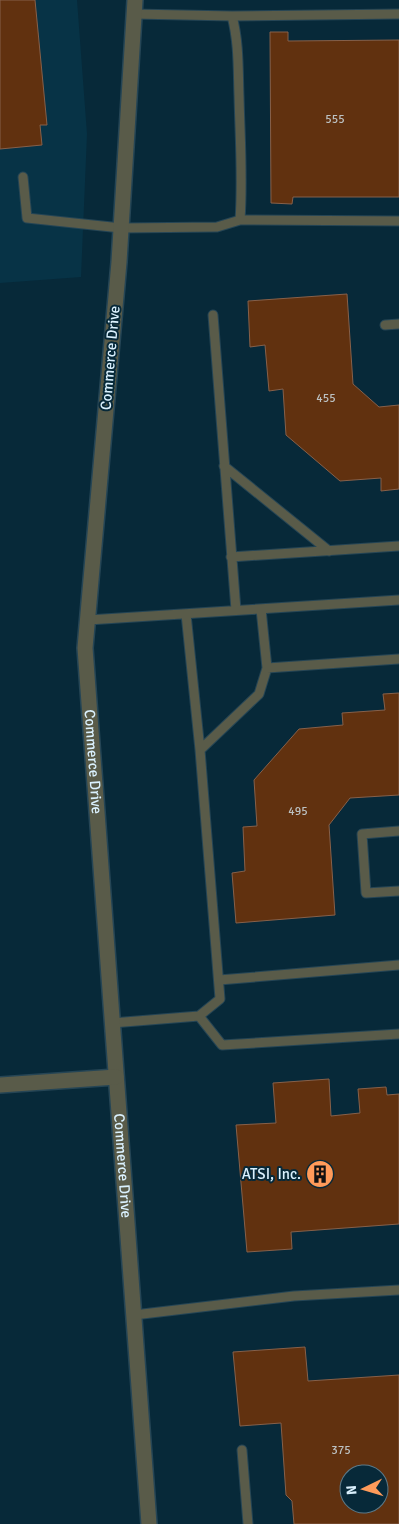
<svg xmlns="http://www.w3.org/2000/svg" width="399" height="1524" viewBox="0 0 399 1524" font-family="Signika,sans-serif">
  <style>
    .built { fill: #073346 }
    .building { fill: #61310f; stroke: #86604a; fill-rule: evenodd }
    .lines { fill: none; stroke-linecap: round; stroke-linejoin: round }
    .lane-casing { stroke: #254555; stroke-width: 11 }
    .street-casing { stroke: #254555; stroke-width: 18 }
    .lane { stroke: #595b49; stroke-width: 9 }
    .street { stroke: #595b49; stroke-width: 15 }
    .labels { text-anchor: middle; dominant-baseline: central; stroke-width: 4; stroke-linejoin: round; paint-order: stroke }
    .number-label { font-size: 12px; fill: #bcc1c2 }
    .street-label { font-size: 15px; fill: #daf1fe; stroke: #072939 }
    .poi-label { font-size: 15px; fill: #daf1fe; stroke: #072939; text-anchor: end }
  </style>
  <rect width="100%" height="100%" fill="#072939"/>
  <path class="built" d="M 0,0 L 77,0 L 87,134 L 81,277 L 0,283 Z"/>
  <path class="building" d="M 0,0 L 35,0 L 47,125 L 40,125 L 42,145 L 0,149 Z
    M 270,32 L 288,32 L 288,41 L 399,40 L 399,197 L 293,197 L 292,204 L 271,203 Z
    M 347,294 L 353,384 L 379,407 L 399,405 L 399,489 L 381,491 L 381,478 L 340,481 L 286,435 L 283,389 L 269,391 L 265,345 L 250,347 L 248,301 Z
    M 399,693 L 399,795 L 350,798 L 329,825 L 335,915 L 236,923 L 232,873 L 245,871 L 243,827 L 257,826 L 254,780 L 299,729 L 343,725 L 342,713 L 385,710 L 383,694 Z
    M 329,1079 L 331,1116 L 360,1113 L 358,1089 L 386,1087 L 387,1095 L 399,1094 L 399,1224 L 291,1232 L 292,1249 L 247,1252 L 236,1125 L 276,1123 L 273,1083 Z
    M 305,1347 L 308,1381 L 399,1375 L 399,1524 L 294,1524 L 292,1501 L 286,1495 L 281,1423 L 240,1426 L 233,1352 ZM 349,1474 L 379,1474 L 379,1504 L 349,1504 Z"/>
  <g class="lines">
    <g class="lane-casing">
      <path id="lane" d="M 232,16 L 399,14
        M 23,177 L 27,218 L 121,228 L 217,227 L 240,220 C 243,179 240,138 239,96 C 238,69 239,43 232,16 L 134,14
        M 240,220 L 399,221
        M 213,315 L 236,610
        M 385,325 L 399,324
        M 224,466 L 329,551
        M 231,557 L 399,546
        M 88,620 L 399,600
        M 267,668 L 399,659
        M 200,750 L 259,694 L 267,668 L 261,609
        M 399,831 L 362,834 L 366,893 L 399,891
        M 219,980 L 399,965
        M 199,1016 L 222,1045 L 399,1034
        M 112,1023 L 199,1016 L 220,999 L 200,750 L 186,614
        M 134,1315 L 294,1296 L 399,1290
        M 242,1450 L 248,1524"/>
    </g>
    <g class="street-casing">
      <g id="street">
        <path id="s1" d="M 135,0 L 119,262 L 85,648 L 149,1524"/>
        <path d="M 0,1085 L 116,1077"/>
      </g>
    </g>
    <use href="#lane" class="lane"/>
    <use href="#street" class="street"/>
  </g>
  <defs>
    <g id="building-disc" transform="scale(1.4375)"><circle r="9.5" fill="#ff9b5a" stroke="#072939"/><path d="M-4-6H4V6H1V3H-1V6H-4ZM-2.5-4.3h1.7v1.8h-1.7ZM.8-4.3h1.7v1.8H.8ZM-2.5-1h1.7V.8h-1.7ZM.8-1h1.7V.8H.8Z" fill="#111"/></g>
  </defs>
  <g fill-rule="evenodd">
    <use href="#building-disc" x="320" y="1174"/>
  </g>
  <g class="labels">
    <g class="number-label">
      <text x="335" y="119">555</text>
      <text x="326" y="398">455</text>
      <text x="298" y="811">495</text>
      <text x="341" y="1450">375</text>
    </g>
    <g class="street-label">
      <text transform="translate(110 358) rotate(-85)">Commerce Drive</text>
      <text stroke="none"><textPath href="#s1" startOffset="764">Commerce Drive</textPath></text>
      <text stroke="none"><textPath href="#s1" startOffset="1169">Commerce Drive</textPath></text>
    </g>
    <g class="poi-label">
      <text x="301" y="1174">ATSI, Inc.</text>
    </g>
  </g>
  <g transform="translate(364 1489) rotate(265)"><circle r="24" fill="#072939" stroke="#5b7988"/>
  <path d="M0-4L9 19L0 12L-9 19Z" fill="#ff9b5a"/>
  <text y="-8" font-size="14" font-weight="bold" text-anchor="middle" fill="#daf1fe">N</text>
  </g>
</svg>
